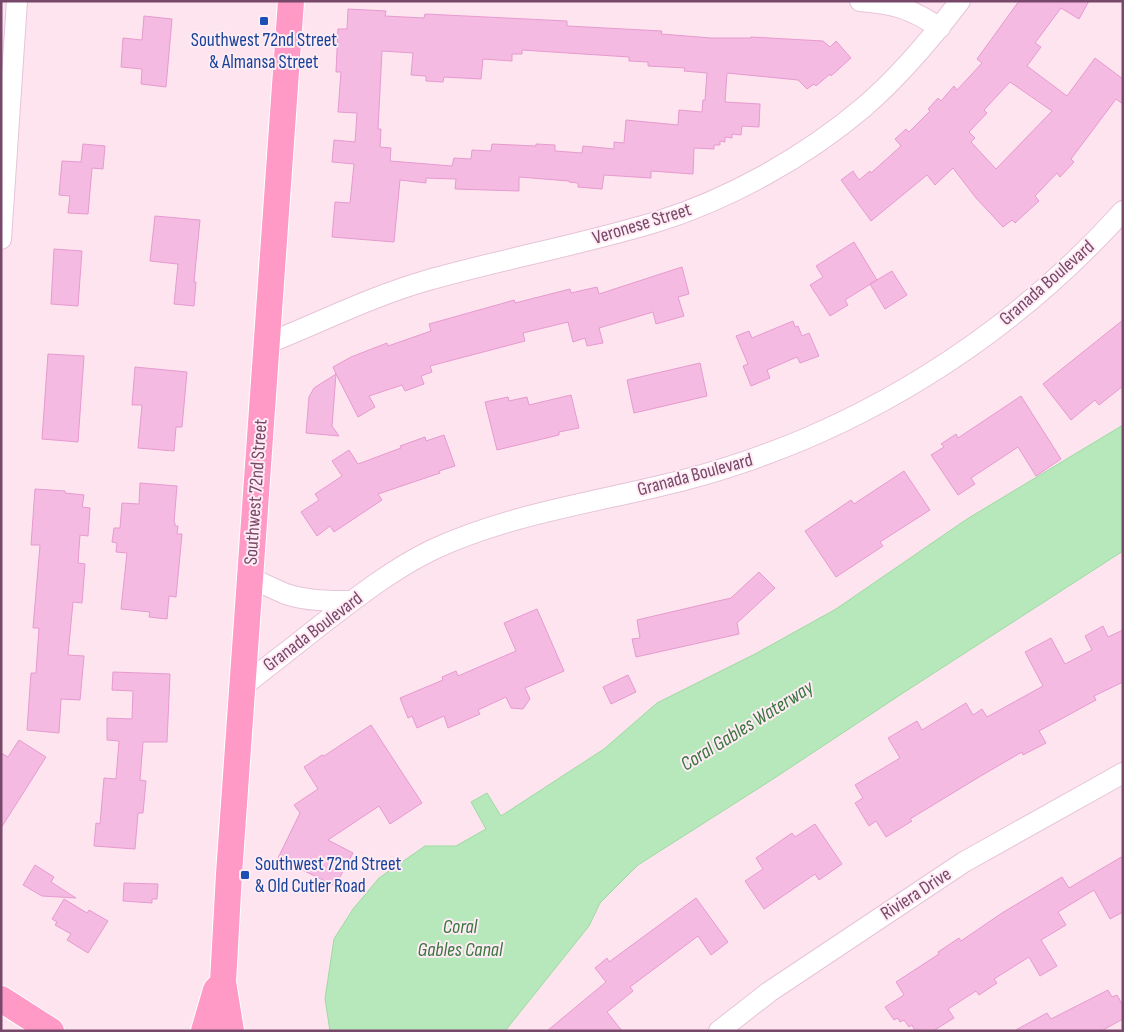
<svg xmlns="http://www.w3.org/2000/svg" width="1124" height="1032" viewBox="0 0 1124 1032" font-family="'Sofia Sans Condensed',sans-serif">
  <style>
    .water { fill: #b7e8bb; stroke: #9ddaa2 }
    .building { fill: #f4bae1; stroke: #e79acf; fill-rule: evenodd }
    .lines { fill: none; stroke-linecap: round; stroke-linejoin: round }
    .minor-casing { stroke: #e7c4d9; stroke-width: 22 }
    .major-casing { stroke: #fff; stroke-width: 28 }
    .minor { stroke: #fff; stroke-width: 20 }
    .major { stroke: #ff99c5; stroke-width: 26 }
    .transit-dot { fill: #1a4fb4; stroke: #ffebf4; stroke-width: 2 }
    .labels { text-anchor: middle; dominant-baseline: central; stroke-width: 4; stroke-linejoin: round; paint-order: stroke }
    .transit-label { font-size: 19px; fill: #164399; stroke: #ffebf4 }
    .street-label { font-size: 19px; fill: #774869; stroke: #ffebf4 }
    .water-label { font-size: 20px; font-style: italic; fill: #38763e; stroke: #ffebf4 }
  </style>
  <rect width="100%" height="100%" fill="#fde4ef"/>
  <path class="water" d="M 1123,425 L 1123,551 L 903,693 L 770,781 L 638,865 L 600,903 L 589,926 L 505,1031 L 330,1031 L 325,999 L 334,939 L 353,909 L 379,878 L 425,846 L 456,846 L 486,829 L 471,802 L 487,793 L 501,816 L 604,749 L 657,703 L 755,654 L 836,609 L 967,519 Z"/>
  <path class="building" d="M 1019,1 L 1089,1 L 1079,19 L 1061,8 L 1035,43 L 1041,47 L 1027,66 L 1067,96 L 1095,58 L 1123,79 L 1123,104 L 1116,99 L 1071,159 L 1074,162 L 1060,177 L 1057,173 L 1035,196 L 1039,201 L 1015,223 L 1012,220 L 1003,227 L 976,198 L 953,168 L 935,185 L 927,175 L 871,221 L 841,180 L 853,171 L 859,180 L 870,171 L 871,173 L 901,146 L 895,139 L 906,129 L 909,132 L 930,111 L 928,109 L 938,98 L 941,101 L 954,86 L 957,90 L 982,63 L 977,59 ZM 1010,82 L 1052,111 L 996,169 L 971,142 L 975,138 L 969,132 L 987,113 L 984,110 Z
    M 348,9 L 386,11 L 385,16 L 424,18 L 425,14 L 567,21 L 567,26 L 662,31 L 661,34 L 711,38 L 751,38 L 751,37 L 823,41 L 830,47 L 836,41 L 851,58 L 831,76 L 830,74 L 816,86 L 814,84 L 807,89 L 798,80 L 727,73 L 725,102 L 760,104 L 759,127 L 742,126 L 741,135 L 732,134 L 732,138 L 725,137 L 725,142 L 720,141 L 720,145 L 714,145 L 714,149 L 694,148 L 693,174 L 651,171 L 651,178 L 604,175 L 602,189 L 578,187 L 578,183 L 569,182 L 569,181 L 519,177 L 519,191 L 455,189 L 456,179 L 426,178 L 426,183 L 400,180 L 394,242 L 332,237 L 335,202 L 350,203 L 354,164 L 332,162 L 334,140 L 355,142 L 357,113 L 338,112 L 341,72 L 336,72 L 338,29 L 347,29 ZM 522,50 L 629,57 L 629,61 L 648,62 L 648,66 L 685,68 L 684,71 L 707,73 L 705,100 L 703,100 L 702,112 L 679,110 L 678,125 L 626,120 L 624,143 L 614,142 L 614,149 L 583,146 L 582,153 L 555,151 L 555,145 L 536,144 L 536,146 L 492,144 L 491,151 L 472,150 L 471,159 L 454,158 L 452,166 L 390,161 L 391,148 L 380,147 L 381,129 L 378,129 L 382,51 L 413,53 L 411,75 L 426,76 L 426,81 L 443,82 L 444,77 L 481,79 L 483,59 L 512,61 L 512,54 L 522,54 Z
    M 144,16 L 172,19 L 166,87 L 141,84 L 142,69 L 121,67 L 123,38 L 142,40 Z
    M 83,144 L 105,146 L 103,169 L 92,168 L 88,214 L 68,213 L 70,196 L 59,195 L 62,161 L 81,162 Z
    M 155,216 L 200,220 L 194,282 L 196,282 L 194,306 L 174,304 L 178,264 L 150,261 Z
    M 854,242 L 877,280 L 845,300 L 848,305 L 830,316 L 810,285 L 823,277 L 816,266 Z
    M 54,249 L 82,251 L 78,306 L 51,304 Z
    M 682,267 L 689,294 L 678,297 L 684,316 L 656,324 L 653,312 L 599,328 L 603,343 L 587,346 L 585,338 L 573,342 L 568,322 L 523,333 L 525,341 L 430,366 L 432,372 L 421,376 L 424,384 L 405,391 L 402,385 L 369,396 L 375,407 L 358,417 L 336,374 L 332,426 L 339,436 L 306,433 L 309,397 L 314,388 L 336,374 L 333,367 L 351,357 L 387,343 L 388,346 L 431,331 L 429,324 L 504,303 L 514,300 L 515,303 L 570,289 L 571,293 L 597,287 L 599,294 Z
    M 892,271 L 907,295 L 885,309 L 870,284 Z
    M 1123,320 L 1123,386 L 1099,405 L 1095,400 L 1071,420 L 1043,384 Z
    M 793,321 L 795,327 L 798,326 L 802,336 L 809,333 L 819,356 L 800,363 L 797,357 L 767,370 L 770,378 L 751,386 L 743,366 L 748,364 L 736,336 L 749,331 L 752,338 Z
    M 48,354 L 84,356 L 78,442 L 42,439 Z
    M 700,363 L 707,396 L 634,413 L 627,380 Z
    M 135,367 L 187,372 L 182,427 L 176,427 L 174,451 L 138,448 L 142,405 L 132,405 Z
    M 571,395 L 579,428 L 559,432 L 559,435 L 497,450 L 485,402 L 508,397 L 509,401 L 527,397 L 529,405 Z
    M 1021,396 L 1061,459 L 1036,476 L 1018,447 L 971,478 L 975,484 L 958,495 L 931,455 L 944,447 L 941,444 L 956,434 L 958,438 Z
    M 444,435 L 455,466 L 439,471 L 440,473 L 378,494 L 382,500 L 334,532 L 330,526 L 317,536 L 301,512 L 319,500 L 315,494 L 342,476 L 332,461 L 349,450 L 358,464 L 401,448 L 400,446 L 425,437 L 426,441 Z
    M 904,471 L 930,510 L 880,542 L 883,546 L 836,577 L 805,531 L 851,500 L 854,504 Z
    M 140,483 L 177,486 L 174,522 L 175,523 L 175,526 L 178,526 L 177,534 L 182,534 L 176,597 L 169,596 L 167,619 L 149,617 L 150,612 L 121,609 L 127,553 L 116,552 L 117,543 L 112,542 L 114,528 L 120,528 L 122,503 L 139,504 Z
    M 35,489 L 65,491 L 65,493 L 84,495 L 82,507 L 90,508 L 88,536 L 80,535 L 78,563 L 85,564 L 82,603 L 73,602 L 68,655 L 84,656 L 80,700 L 61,699 L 59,733 L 27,730 L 31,673 L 36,673 L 39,628 L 33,628 L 40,545 L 31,545 Z
    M 759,572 L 775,588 L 737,623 L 739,634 L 636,657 L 632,639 L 640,638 L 637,620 L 731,598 Z
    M 537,609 L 564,671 L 525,688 L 530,699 L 523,709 L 511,708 L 506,697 L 478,710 L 480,714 L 448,728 L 444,716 L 417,728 L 412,716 L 408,718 L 400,698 L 443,680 L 442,677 L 456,671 L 458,676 L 516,651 L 504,623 Z
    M 1103,626 L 1108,637 L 1123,630 L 1123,682 L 1094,696 L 1096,700 L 1039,731 L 1046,743 L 1023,755 L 1022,752 L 979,777 L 910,819 L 912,821 L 886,837 L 876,821 L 869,826 L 855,803 L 863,798 L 855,785 L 900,758 L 888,738 L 917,721 L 922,730 L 966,703 L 973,715 L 982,709 L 987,717 L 1043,686 L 1025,652 L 1051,638 L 1065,664 L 1092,650 L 1085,636 Z
    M 113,672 L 170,674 L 167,742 L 143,742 L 140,780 L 146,781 L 143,813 L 138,813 L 135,849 L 94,846 L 96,823 L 100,824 L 104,778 L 116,779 L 119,741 L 107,740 L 107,718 L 132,719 L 133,691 L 112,690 Z
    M 628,675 L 636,692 L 611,704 L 603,687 Z
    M 371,725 L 422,803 L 390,824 L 379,806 L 328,840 L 353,853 L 335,886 L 278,858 L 300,813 L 294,805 L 318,789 L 304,767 L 322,755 L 324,756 Z
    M 19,740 L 46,757 L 1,828 L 1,753 L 8,757 Z
    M 815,824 L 842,864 L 819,880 L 815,874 L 764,909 L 745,881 L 763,869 L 756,858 L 792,833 L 795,837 Z
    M 1123,856 L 1123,912 L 1110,919 L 1094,890 L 1058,912 L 1066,925 L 1041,940 L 1057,966 L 1040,976 L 1029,957 L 994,979 L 997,983 L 979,995 L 976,991 L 948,1009 L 954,1018 L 933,1031 L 915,1031 L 912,1025 L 909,1027 L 904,1020 L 900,1022 L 898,1018 L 894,1020 L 885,1007 L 904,995 L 896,982 L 939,954 L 938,952 L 959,938 L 961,941 L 1002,913 L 1062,877 L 1069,888 Z
    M 35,865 L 54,877 L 51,882 L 76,898 L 42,896 L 23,885 Z
    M 124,883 L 158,884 L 157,899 L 152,899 L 152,903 L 123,901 Z
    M 696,898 L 728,942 L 711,955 L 698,936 L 630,987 L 633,991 L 607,1012 L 622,1031 L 547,1031 L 606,982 L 595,968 L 607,958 L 609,962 Z
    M 64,899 L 87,913 L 89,910 L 108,921 L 88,953 L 67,940 L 71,934 L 55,925 L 57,922 L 52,919 Z
    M 1108,990 L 1112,997 L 1117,995 L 1123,1006 L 1123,1019 L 1101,1031 L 1014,1031 L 1047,1013 L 1051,1019 Z"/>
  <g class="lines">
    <g class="minor-casing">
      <path id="minor" d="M 860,1 C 895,4 910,8 940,28
        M 1,239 L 17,1
        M 266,344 C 319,323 370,297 425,281 C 502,259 580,245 656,222 C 730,199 805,157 864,107 C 900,76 931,39 960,1
        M 250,578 C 262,583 274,589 286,594 C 307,601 330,601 352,601
        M 242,687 C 268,666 296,645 322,624 C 357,597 393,569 432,550 C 511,513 600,502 684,480 C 853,436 1006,341 1123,211
        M 719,1031 L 769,992 L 964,862 L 1123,773"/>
    </g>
    <g class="major-casing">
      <path id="major" d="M 1,999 L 51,1031
        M 204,1031 L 216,990 L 221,985
        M 231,1031 L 223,982 L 229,874 L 291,1"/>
    </g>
    <use href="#minor" class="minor"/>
    <use href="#major" class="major"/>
  </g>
  <g class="transit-dot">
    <rect x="259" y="16" width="10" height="10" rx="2.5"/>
    <rect x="240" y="870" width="10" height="10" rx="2.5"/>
  </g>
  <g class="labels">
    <g class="transit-label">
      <text x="264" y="40">Southwest 72nd Street<tspan x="264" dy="22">&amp; Almansa Street</tspan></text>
      <text x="255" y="864" text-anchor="start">Southwest 72nd Street<tspan x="255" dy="22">&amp; Old Cutler Road</tspan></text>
    </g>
    <g class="street-label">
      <text transform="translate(642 224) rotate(-17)">Veronese Street</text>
      <text transform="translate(1047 283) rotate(-41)">Granada Boulevard</text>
      <text transform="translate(695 475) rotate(-15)">Granada Boulevard</text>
      <text transform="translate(256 492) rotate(-86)">Southwest 72nd Street</text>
      <text transform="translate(313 632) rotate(-37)">Granada Boulevard</text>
      <text transform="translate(916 894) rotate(-33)">Riviera Drive</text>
    </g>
    <g class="water-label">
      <text transform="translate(747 726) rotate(-32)">Coral Gables Waterway</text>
      <text x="460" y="927">Coral<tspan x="460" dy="23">Gables Canal</tspan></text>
    </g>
  </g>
  <rect width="1124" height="1032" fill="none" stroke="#774869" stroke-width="5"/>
</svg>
